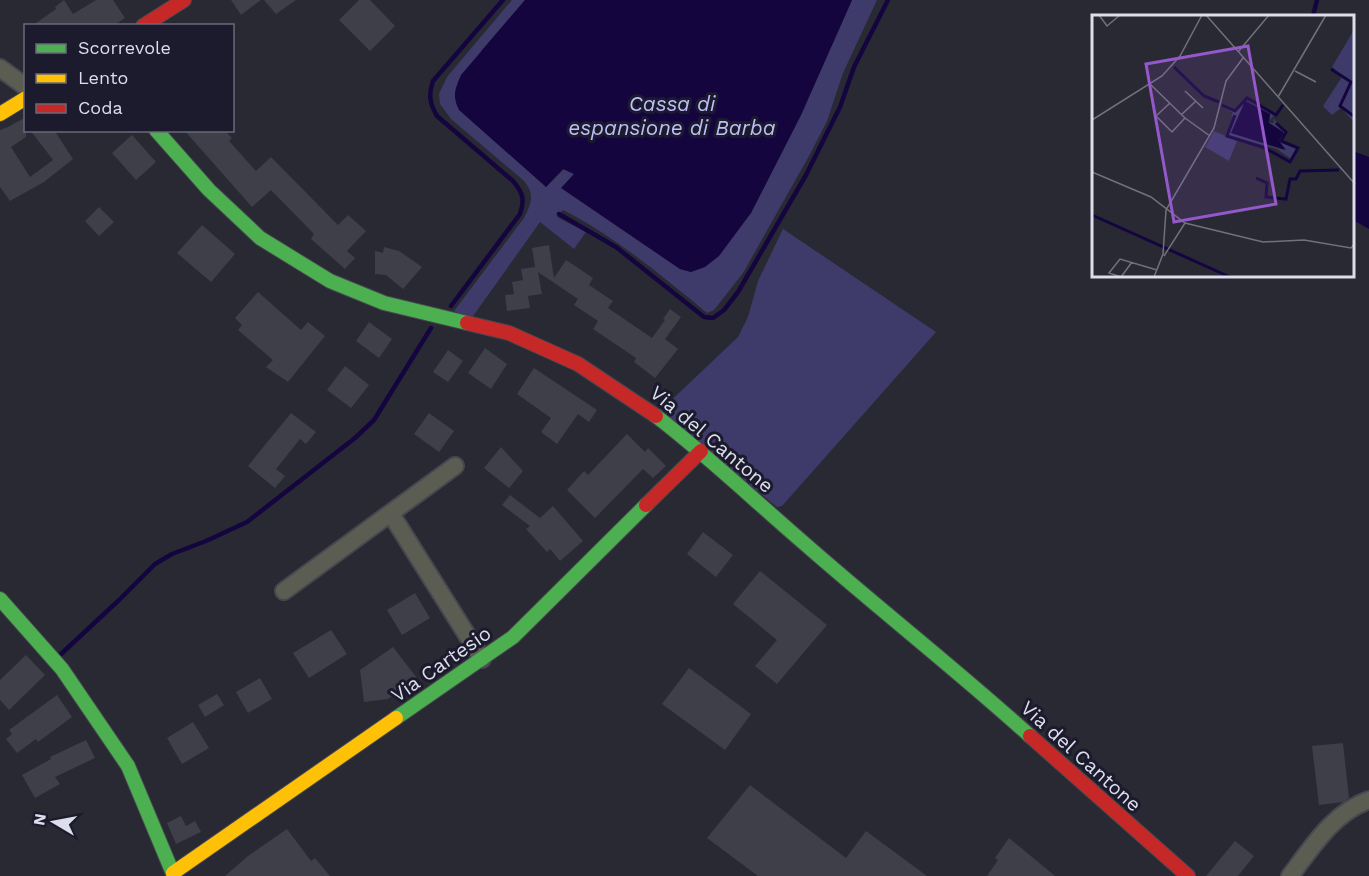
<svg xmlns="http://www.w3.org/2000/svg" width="1369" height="876" viewBox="0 0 1369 876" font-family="'Work Sans',sans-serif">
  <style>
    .green { fill: #3e3b6a }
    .water { fill: #15053f }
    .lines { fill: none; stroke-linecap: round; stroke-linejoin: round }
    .stream { stroke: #15053f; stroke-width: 4.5 }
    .building { fill: #3f3f49 }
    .street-casing { stroke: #474750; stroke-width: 20 }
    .fast-casing { stroke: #474750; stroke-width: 16 }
    .slow-casing { stroke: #474750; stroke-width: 16 }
    .jam-casing { stroke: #474750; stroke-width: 16 }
    .street { stroke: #5c5d52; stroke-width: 16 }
    .fast { stroke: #4caf50; stroke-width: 14 }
    .slow { stroke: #ffc107; stroke-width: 14 }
    .jam { stroke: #c62828; stroke-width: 14 }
    .labels { text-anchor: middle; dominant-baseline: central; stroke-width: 6; stroke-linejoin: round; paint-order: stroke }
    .street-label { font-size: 20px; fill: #dddeeb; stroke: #1c1b2e }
    .water-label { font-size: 21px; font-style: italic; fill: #bebef9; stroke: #1c1b2e }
    .inset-river { fill: none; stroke: #15053f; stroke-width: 3 }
    .inset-road { fill: none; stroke: #71717d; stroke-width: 1.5 }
    .view { fill: #9458ca; fill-opacity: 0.15; stroke: #9458ca; stroke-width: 3 }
    .inset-edge { fill: none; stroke: #dddeeb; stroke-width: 3 }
  </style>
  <rect width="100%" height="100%" fill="#292934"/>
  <path class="green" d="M 512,0 L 525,0 L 481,51 L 546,187 L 564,169 L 574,174 L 562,188 L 680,269 L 691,272 L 751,213 L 801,115 L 852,0 L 877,0 L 843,73 L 827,121 L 809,156 L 743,273 L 714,310 L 707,313 C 661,275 616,237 563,210 L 557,217 L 586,232 L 574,249 L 540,222 L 471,319 L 454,311 L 524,218 C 532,203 535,193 523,180 L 451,119 L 440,104 L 439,94 L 447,77 Z
    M 783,229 L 936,332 L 782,506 L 777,507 L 660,411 L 738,337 L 748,317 L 758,281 Z"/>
  <path class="water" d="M 525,0 L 852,0 L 801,115 L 751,213 L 719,256 L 705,267 L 691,272 L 680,269 L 561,188 L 574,174 L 563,169 L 546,187 L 459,110 C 452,96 455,89 461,75 Z
    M 1353,151 L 1369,157 L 1369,229 L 1353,220 Z"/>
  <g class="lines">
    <path class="stream" d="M 1313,16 L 1317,0
      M 559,214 L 616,247 L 704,317 L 713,318 L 724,310 L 738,292 L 806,175 L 840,107 L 854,67 L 888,0
      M 451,306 L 520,214 C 525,199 523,193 513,181 L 437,116 C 430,104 428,95 433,81 L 503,0
      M 61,654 L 118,601 L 155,564 L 172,554 L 206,541 L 247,522 L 355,438 L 374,420 L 431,328"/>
  </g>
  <path class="building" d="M 64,0 L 73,14 L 96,0 L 113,0 L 125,18 L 113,26 L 32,26 L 56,9 L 55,7 Z
    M 231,0 L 261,0 L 241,15 Z
    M 264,0 L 296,0 L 276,14 Z
    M 359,0 L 370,0 L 395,26 L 370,51 L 339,20 Z
    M 26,117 L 26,137 L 11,147 L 30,177 L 53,160 L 30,130 L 54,130 L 73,159 L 44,182 L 10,201 L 0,187 L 0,130 L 8,127 Z
    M 184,130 L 224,130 L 232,138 L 229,141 L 256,171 L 271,157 L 338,225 L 348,215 L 366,231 L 347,251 L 355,258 L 345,269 L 311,239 L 314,234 L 271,190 L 252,207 Z
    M 132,135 L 156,162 L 136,180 L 112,153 Z
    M 99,207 L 114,222 L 99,236 L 85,221 Z
    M 202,225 L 235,254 L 211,282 L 177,253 Z
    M 549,245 L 554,278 L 566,260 L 593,278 L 589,285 L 613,301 L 608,308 L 652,338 L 665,320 L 663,319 L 670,309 L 681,317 L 665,339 L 678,349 L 655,378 L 634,362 L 636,358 L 593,329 L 598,321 L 574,305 L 578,299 L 538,272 L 542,294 L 528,296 L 530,308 L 507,311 L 505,295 L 514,294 L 512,282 L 523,280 L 521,269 L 535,267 L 532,248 Z
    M 384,247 L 399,251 L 422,267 L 403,289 L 386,275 L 375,274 L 375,251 L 383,253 Z
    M 258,292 L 301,330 L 308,322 L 325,336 L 288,382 L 266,367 L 273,360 L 238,330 L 242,325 L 235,318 Z
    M 369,322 L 392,339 L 379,358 L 356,341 Z
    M 485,348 L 507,364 L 491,389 L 468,373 Z
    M 448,350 L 463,361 L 448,382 L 433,372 Z
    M 345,366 L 369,385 L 351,408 L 327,390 Z
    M 534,368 L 597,410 L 589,422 L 578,414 L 557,444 L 541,432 L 551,418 L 517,394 Z
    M 291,413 L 316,432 L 306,444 L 300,439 L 276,469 L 285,476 L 275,488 L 248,466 Z
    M 429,413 L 454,431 L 439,452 L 414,434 Z
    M 627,434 L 645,452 L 648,448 L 666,466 L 653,478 L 643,469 L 595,518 L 567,490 L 584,471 L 588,475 Z
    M 501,447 L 523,471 L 509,488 L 484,468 Z
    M 510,495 L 540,518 L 553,506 L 583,541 L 560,561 L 550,549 L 547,552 L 526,529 L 530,526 L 502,505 Z
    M 703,532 L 733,555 L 716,577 L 687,554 Z
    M 760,571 L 827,625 L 777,684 L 755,666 L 777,640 L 733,604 Z
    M 415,593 L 430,618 L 402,635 L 387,610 Z
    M 331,630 L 347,654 L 309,678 L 293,653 Z
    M 393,647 L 417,678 L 388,699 L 364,702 L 360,670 Z
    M 26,655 L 45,675 L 9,710 L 0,700 L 0,680 Z
    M 689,668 L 751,714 L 725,750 L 662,704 Z
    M 260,678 L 272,699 L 248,713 L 236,692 Z
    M 217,694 L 224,705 L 205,717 L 198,705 Z
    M 57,695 L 72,717 L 38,742 L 36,739 L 17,753 L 6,739 L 12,734 L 9,730 Z
    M 193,722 L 209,748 L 182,764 L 167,738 Z
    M 86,740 L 95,758 L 55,777 L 60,784 L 35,798 L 22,775 L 51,759 L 50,757 Z
    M 1343,743 L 1349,798 L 1343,802 L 1319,805 L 1312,746 Z
    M 750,785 L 846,858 L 866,831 L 927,876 L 758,876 L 707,838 Z
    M 181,816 L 186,826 L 195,821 L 201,832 L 176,844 L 167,823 Z
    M 287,829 L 311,861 L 315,858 L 330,876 L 225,876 L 248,856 Z
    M 1009,838 L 1055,876 L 987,876 L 998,860 L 995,858 Z
    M 1235,841 L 1254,856 L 1238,876 L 1206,876 Z"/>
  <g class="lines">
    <g class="street-casing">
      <path id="street" d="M 0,68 L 26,87
        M 391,514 L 482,659
        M 284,591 L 455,466
        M 1290,876 C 1313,846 1333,813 1369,800"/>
    </g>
    <g class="fast-casing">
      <path id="fast" d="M 156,130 L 209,190 L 260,238 L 330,281 L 384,303 L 467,323
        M 656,416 C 708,456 755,501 805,544 C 879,609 957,670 1030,736
        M 0,599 L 62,669 L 128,766 L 174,876
        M 396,718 L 513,637 L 646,505"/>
    </g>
    <g class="slow-casing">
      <path id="slow" d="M 0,114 L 26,98
        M 173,873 L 396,718"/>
    </g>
    <g class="jam-casing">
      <path id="jam" d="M 143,26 L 184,0
        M 467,323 L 509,333 L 578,364 L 656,416
        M 646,505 L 701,451
        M 1030,736 L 1188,876"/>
    </g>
    <use href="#street" class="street"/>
    <use href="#fast" class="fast"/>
    <use href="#slow" class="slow"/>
    <use href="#jam" class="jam"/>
  </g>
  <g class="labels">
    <g class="street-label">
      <text transform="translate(712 439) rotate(40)">Via del Cantone</text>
      <text transform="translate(441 664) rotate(-35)">Via Cartesio</text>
      <text transform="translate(1081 756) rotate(42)">Via del Cantone</text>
    </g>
    <g class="water-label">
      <text x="672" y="103">Cassa di<tspan x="672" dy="24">espansione di Barba</tspan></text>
    </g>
  </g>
  <g transform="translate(1092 15)">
    <rect width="262" height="262" fill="#292934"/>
    <path d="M 262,15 L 262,107 L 249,93 L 240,100 L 231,91 L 250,62 L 240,52 ZM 155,84 L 182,100 L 178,105 L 178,108 L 182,108 L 181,103 L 193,117 L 189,126 L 205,134 L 199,144 L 185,134 L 135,120 L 143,100 L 139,102 L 141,98 L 129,90 L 144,96 ZM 155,85 L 178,99 L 177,108 L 191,116 L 187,126 L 192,135 L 139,118 ZM 122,116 L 145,126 L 137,146 L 113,132 Z" fill="#3e3b6a" fill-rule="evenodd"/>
    <path d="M 153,86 L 178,99 L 177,108 L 192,118 L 187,126 L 194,135 L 139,118 Z" fill="#15053f"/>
    <path class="inset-river" d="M 82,52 L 112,81 L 127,87M 239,54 L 259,67 L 248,91 L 263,102M 130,90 L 143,96 L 155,83 L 184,100 L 191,90M 143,100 L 135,121 L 173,133 L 198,147 L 206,133 L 189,126 L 194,117 L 184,108M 164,163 L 175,168 L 174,182 L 194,184 L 198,164 L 204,164 L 208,156 L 247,155M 0,200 L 138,262"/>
    <path class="inset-road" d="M 7,0 L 15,11 L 28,0M 114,0 L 263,169M 146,37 L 177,0M 203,56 L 224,67M 58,69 L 93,103 L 118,121M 93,76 L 111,93M 186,82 L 234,0M 78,88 L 64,101 L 80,117 L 93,103M 89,100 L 104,86M 0,105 L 70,61 L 88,41 L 110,0M 0,157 L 59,182 L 93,208 L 171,227 L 212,225 L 259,233 L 263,228M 72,241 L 93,208M 29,262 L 17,258 L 28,244 L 65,255M 29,262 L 40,247M 62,262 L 71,239 L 74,195 L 122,113 L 134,66 L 151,43"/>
    <path class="view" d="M 156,31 L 184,189 L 82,207 L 54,49 Z"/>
    <rect width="262" height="262" class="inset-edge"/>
  </g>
  <rect x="24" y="24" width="210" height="108" fill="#1c1b2e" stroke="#69697a" stroke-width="1.5"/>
  <rect x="36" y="44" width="30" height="9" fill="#4caf50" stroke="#69697a" stroke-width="1.5"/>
  <text x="78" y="54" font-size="18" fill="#dddeeb">Scorrevole</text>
  <rect x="36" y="74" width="30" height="9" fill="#ffc107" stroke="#69697a" stroke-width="1.5"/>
  <text x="78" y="84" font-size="18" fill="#dddeeb">Lento</text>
  <rect x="36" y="104" width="30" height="9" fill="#c62828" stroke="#69697a" stroke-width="1.5"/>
  <text x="78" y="114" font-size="18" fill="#dddeeb">Coda</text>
  <g transform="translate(54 822) rotate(280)" stroke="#1c1b2e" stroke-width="4.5" paint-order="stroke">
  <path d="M0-4.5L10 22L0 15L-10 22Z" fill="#dddeeb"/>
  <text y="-9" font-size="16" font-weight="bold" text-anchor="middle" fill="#dddeeb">N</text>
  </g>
</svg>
